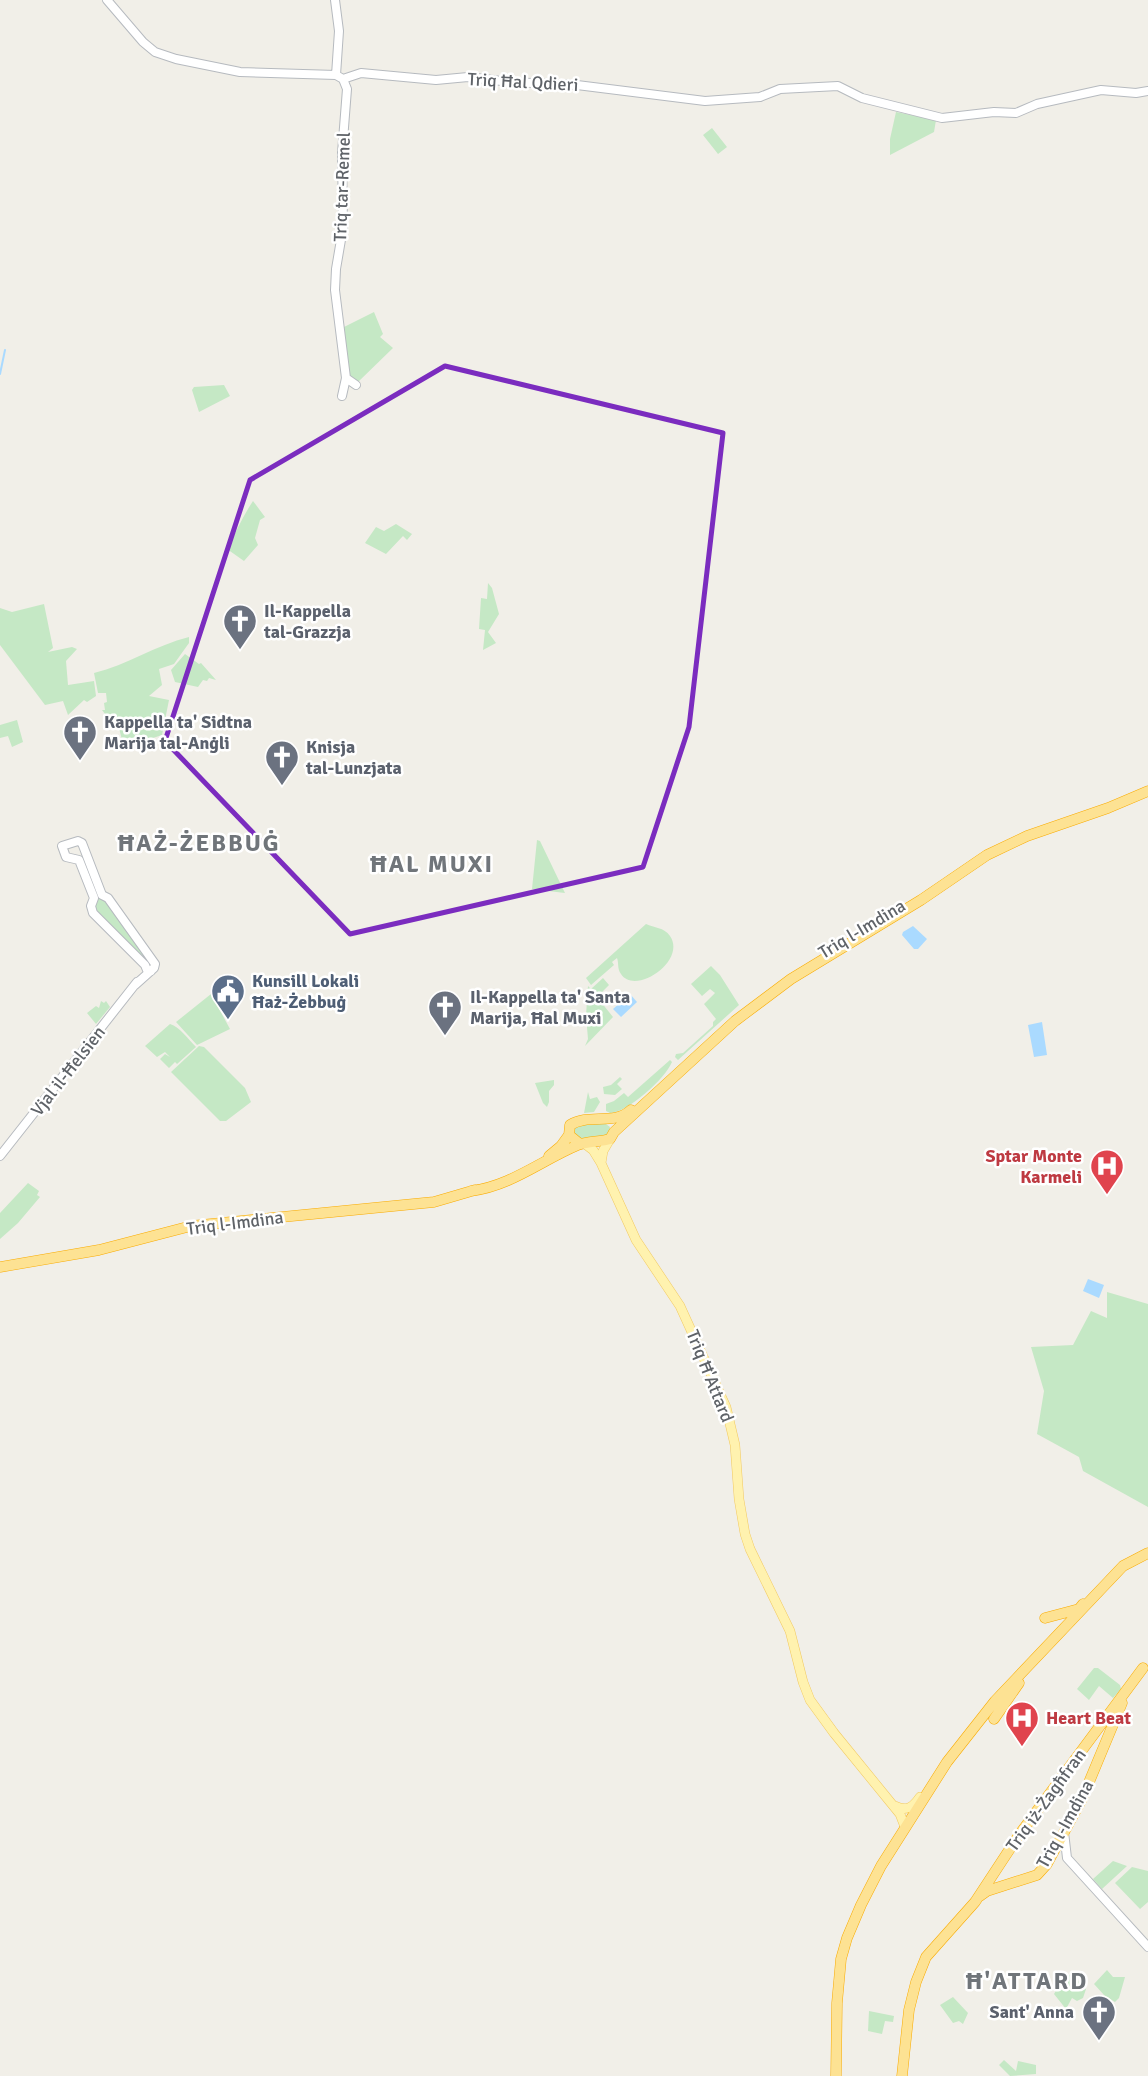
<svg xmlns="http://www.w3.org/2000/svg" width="1148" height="2076" viewBox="0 0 1148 2076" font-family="Signika,sans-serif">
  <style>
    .green { fill: #c5e8c5 }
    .water { fill: #aadaff }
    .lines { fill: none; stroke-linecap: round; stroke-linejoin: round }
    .stream { stroke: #aadaff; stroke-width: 2 }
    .secondary-casing { stroke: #b6babf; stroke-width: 10 }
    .primary-casing { stroke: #f2c960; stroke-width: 10 }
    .highway-casing { stroke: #f9ab00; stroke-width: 11 }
    .secondary { stroke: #fff; stroke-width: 8 }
    .primary { stroke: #fff2af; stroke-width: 9 }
    .highway { stroke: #fde293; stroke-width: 10 }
    .marked { fill: none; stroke: #7b2cbf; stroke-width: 5; stroke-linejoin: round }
    .labels { text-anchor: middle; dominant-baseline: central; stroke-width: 5; stroke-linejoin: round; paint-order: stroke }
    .street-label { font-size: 18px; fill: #5f6368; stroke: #fff }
    .worship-label { font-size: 18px; font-weight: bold; fill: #5b616d; stroke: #fff; text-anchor: start }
    .service-label { font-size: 18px; font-weight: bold; fill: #4e5e75; stroke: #fff; text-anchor: start }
    .health-label { font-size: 18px; font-weight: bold; fill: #be3a42; stroke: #fff; text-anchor: end }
    .district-label { font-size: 24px; font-weight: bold; letter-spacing: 2px; fill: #70757a; stroke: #fff }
  </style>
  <rect width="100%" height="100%" fill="#f1efe8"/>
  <path class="green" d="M 896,112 L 936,120 L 934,132 L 890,155 L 890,139 Z
    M 712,128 L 727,147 L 718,154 L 703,135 Z
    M 374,312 L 383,334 L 380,337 L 393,348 L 357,383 L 349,379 L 342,328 Z
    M 224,385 L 230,396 L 199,412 L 192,390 L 194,387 Z
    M 253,501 L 265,517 L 260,520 L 255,538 L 258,545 L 244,561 L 227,549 C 236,532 243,516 253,501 Z
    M 396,524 L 412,534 L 407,540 L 403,536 L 386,554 L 365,543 L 376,527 L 384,531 Z
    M 488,583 L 492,588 L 499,614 L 488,632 L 496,643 L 483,650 L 485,630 L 479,629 L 481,598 L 487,599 Z
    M 44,604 L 53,648 L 48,652 L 72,647 L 77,649 L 66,661 L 68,685 L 94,681 L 96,696 L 87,702 L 84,700 L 68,715 L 63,701 L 45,705 L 0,645 L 0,608 L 12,612 Z
    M 189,637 L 189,643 L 174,664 L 159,669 L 162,685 L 149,696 L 169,700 L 162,735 L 126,747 L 122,740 L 116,716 L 109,719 L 102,710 L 105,710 L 104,703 L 107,702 L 106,693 L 98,693 L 94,673 C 127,665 156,645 189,637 Z
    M 185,654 L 199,664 L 201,663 L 216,680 L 209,678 L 207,681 L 203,680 L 198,687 L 175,682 L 171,670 Z
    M 17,720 L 23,742 L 12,747 L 8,736 L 0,738 L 0,725 Z
    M 537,840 L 540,841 L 565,893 L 532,889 Z
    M 102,896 L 148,959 L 145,962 L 94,909 L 97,897 Z
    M 646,924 C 654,928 664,927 670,936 C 687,961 635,996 621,974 C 617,969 619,963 617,958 L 612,962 L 614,965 L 591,985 L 586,978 Z
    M 711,966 L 720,975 L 739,1005 L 678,1060 L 675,1057 L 676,1054 L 683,1053 L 713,1026 L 713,1022 L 716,1019 L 704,1004 L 715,993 L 710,989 L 702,996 L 691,984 Z
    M 603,978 L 609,985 L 597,997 L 613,1017 L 585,1046 L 588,1039 L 586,1015 L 588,986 L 591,989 Z
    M 211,994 L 230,1029 L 197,1045 L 176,1022 Z
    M 101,1001 L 104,1003 L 106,1001 L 110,1007 L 96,1024 L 87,1013 L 96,1006 L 99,1008 Z
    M 170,1024 C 180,1027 188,1039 196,1047 L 177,1064 L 175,1062 L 169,1068 L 160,1059 L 165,1054 L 170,1057 L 165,1052 L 157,1057 L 145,1046 Z
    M 199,1046 L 204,1047 L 245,1088 L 251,1102 L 226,1121 L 220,1121 L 171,1072 Z
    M 670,1060 L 672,1062 C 665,1079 628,1112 610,1113 L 606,1111 L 606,1104 L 614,1101 L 624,1093 L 628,1097 Z
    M 620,1077 L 622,1079 L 617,1084 L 622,1089 L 615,1095 L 604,1094 L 603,1087 L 611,1085 Z
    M 554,1080 L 554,1085 L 549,1091 L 549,1102 L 547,1107 L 543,1103 L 535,1083 Z
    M 588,1092 L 590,1099 L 597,1097 L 600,1102 L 594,1112 L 584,1113 Z
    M 602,1121 L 610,1127 L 608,1135 L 604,1138 L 579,1140 L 572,1133 L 574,1126 Z
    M 28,1183 L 39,1191 L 37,1195 L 40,1197 L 18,1223 L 0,1239 L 0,1213 Z
    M 1107,1292 L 1148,1304 L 1148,1507 L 1083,1471 L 1079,1457 L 1037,1434 L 1044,1391 L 1031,1347 L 1073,1345 L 1091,1311 L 1107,1318 Z
    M 1094,1668 L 1098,1668 L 1120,1685 L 1121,1689 L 1113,1698 L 1099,1686 L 1089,1700 L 1077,1689 Z
    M 1113,1861 L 1127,1866 L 1102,1889 L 1093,1879 Z
    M 1132,1867 L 1148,1871 L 1148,1902 L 1140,1909 L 1115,1883 Z
    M 1107,1970 L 1113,1977 L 1125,1977 L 1119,1998 L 1115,2002 L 1104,1995 L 1094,1984 Z
    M 1073,1974 L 1077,1983 L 1079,1981 L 1086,1989 L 1083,1998 L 1077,2001 L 1072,1998 L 1066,2009 L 1054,1994 L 1058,1987 L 1066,1982 L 1064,1976 Z
    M 953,1997 L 968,2013 L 963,2024 L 959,2021 L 953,2023 L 940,2005 Z
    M 869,2011 L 894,2016 L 893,2022 L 885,2021 L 882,2034 L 868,2031 Z
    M 1004,2060 L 1016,2071 L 1018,2061 L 1036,2065 L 1036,2074 L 1010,2076 L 999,2065 Z"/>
  <path class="water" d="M 913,926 L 927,939 L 918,949 L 914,949 L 902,935 L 903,932 Z
    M 630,994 L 637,1002 L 621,1017 L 613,1009 Z
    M 1042,1022 L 1047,1055 L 1034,1057 L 1028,1025 Z
    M 1088,1279 L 1104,1285 L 1099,1298 L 1083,1291 Z"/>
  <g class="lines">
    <path class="stream" d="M 0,374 L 5,350"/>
    <g class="secondary-casing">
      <path id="secondary" d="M 107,0 L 143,42 L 155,52 L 176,59 L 240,72 L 336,75
        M 335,0 L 339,31 L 336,75 L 343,79 L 347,89 L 342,153 L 343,228 L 336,269 L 335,290 L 346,378 L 342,396
        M 343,79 L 361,73 L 436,80 L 468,77 L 510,82 L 577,85 L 705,101 L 760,97 L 780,89 L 838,86 L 862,98 L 942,118 L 994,112 L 1016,113 L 1037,104 L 1101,90 L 1136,93 L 1148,91
        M 346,378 L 356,385
        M 135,985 L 154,968 L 155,964 L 108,898 L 102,895 L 82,843 L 78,841 L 62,846 L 66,857 L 79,860 L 94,898 L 91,906 L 93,913 L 145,965 L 147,970 L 151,971
        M 0,1156 L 137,982
        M 1064,1832 L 1067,1858 L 1148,1947"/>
    </g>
    <g class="primary-casing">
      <path id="primary" d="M 585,1144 L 593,1150 L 601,1163 L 636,1240 L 680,1306 L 726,1407 L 735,1445 L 739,1499 L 745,1534 L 750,1549 L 790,1631 L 803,1682 L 810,1700 L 834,1733 L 900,1814 L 905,1827
        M 601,1163 L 603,1151 L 610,1139
        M 895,1806 C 907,1812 913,1807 920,1797"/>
    </g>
    <g class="highway-casing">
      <path id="highway" d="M 580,1144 L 569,1135 L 570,1125 C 589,1113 614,1126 631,1110
        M 549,1156 L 561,1146 L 569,1135
        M 471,1191 C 511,1186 542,1160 578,1145 C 587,1141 600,1142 610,1139 L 614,1132 L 735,1021 L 791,979 L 921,900 L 987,855 L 1027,836 L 1108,808 L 1148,791
        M 0,1267 L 99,1250 L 191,1226 L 434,1202 L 475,1190
        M 1045,1618 L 1079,1609 L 1083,1604
        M 994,1719 L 1019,1683
        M 980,1896 L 987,1891 L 1037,1875 L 1047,1864 L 1082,1799 L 1122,1703
        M 836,2076 L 837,2003 L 841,1959 L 847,1938 L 861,1905 L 881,1866 L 947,1762 L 995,1701 L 1123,1566 L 1148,1553
        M 902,2076 L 909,2010 L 916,1982 L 926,1957 L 975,1902 L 1019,1835 L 1143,1668"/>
    </g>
    <use href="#secondary" class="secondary"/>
    <use href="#primary" class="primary"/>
    <use href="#highway" class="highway"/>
  </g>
  <path class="marked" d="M 445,366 L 723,433 L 689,727 L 643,867 L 350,934 L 165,741 L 250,480 Z"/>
  <defs>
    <g id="church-pin" transform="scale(1.75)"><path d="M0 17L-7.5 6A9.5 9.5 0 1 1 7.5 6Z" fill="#6b7280" stroke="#fff"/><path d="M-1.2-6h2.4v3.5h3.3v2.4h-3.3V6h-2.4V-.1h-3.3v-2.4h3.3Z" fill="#fff"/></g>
    <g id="civic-pin" transform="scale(1.75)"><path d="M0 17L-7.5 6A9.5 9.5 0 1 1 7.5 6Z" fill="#5c6f8a" stroke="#fff"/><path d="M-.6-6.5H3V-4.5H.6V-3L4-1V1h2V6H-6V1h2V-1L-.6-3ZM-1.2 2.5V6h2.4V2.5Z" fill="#fff"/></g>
    <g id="hospital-pin" transform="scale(1.75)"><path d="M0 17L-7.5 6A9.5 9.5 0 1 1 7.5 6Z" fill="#e0444e" stroke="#fff"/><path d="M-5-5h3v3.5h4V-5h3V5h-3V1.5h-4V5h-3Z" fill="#fff"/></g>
  </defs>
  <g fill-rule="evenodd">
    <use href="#church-pin" x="240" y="621"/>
    <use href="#church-pin" x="80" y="732"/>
    <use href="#church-pin" x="282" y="757"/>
    <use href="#civic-pin" x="228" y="991"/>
    <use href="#church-pin" x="445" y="1007"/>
    <use href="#hospital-pin" x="1107" y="1166"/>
    <use href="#hospital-pin" x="1022" y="1718"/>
    <use href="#church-pin" x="1099" y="2012"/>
  </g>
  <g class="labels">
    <g class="street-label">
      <text transform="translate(523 82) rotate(3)">Triq Ħal Qdieri</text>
      <text transform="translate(342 187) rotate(-88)">Triq tar-Remel</text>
      <text transform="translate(862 929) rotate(-31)">Triq l-Imdina</text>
      <text transform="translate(68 1071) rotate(-52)">Vjal il-Ħelsien</text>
      <text transform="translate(235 1223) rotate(-7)">Triq l-Imdina</text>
      <text transform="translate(710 1376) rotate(68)">Triq Ħ'Attard</text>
      <text transform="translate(1046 1800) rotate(-54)">Triq iż-Żagħfran</text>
      <text transform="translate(1065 1824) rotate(-61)">Triq l-Imdina</text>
    </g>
    <g class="worship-label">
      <text x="264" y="611">Il-Kappella<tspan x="264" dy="21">tal-Grazzja</tspan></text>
      <text x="104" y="722">Kappella ta' Sidtna<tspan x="104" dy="21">Marija tal-Anġli</tspan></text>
      <text x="306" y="747">Knisja<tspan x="306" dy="21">tal-Lunzjata</tspan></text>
      <text x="470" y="997">Il-Kappella ta' Santa<tspan x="470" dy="21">Marija, Ħal Muxi</tspan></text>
      <text x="1074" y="2012" text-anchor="end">Sant' Anna</text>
    </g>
    <g class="service-label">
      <text x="252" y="981">Kunsill Lokali<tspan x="252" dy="21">Ħaż-Żebbuġ</tspan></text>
    </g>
    <g class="health-label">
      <text x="1082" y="1156">Sptar Monte<tspan x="1082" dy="21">Karmeli</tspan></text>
      <text x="1046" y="1718" text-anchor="start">Heart Beat</text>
    </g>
    <g class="district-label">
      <text x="199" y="843">ĦAŻ-ŻEBBUĠ</text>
      <text x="432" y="864">ĦAL MUXI</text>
      <text x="1027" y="1981">Ħ'ATTARD</text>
    </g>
  </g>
</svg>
